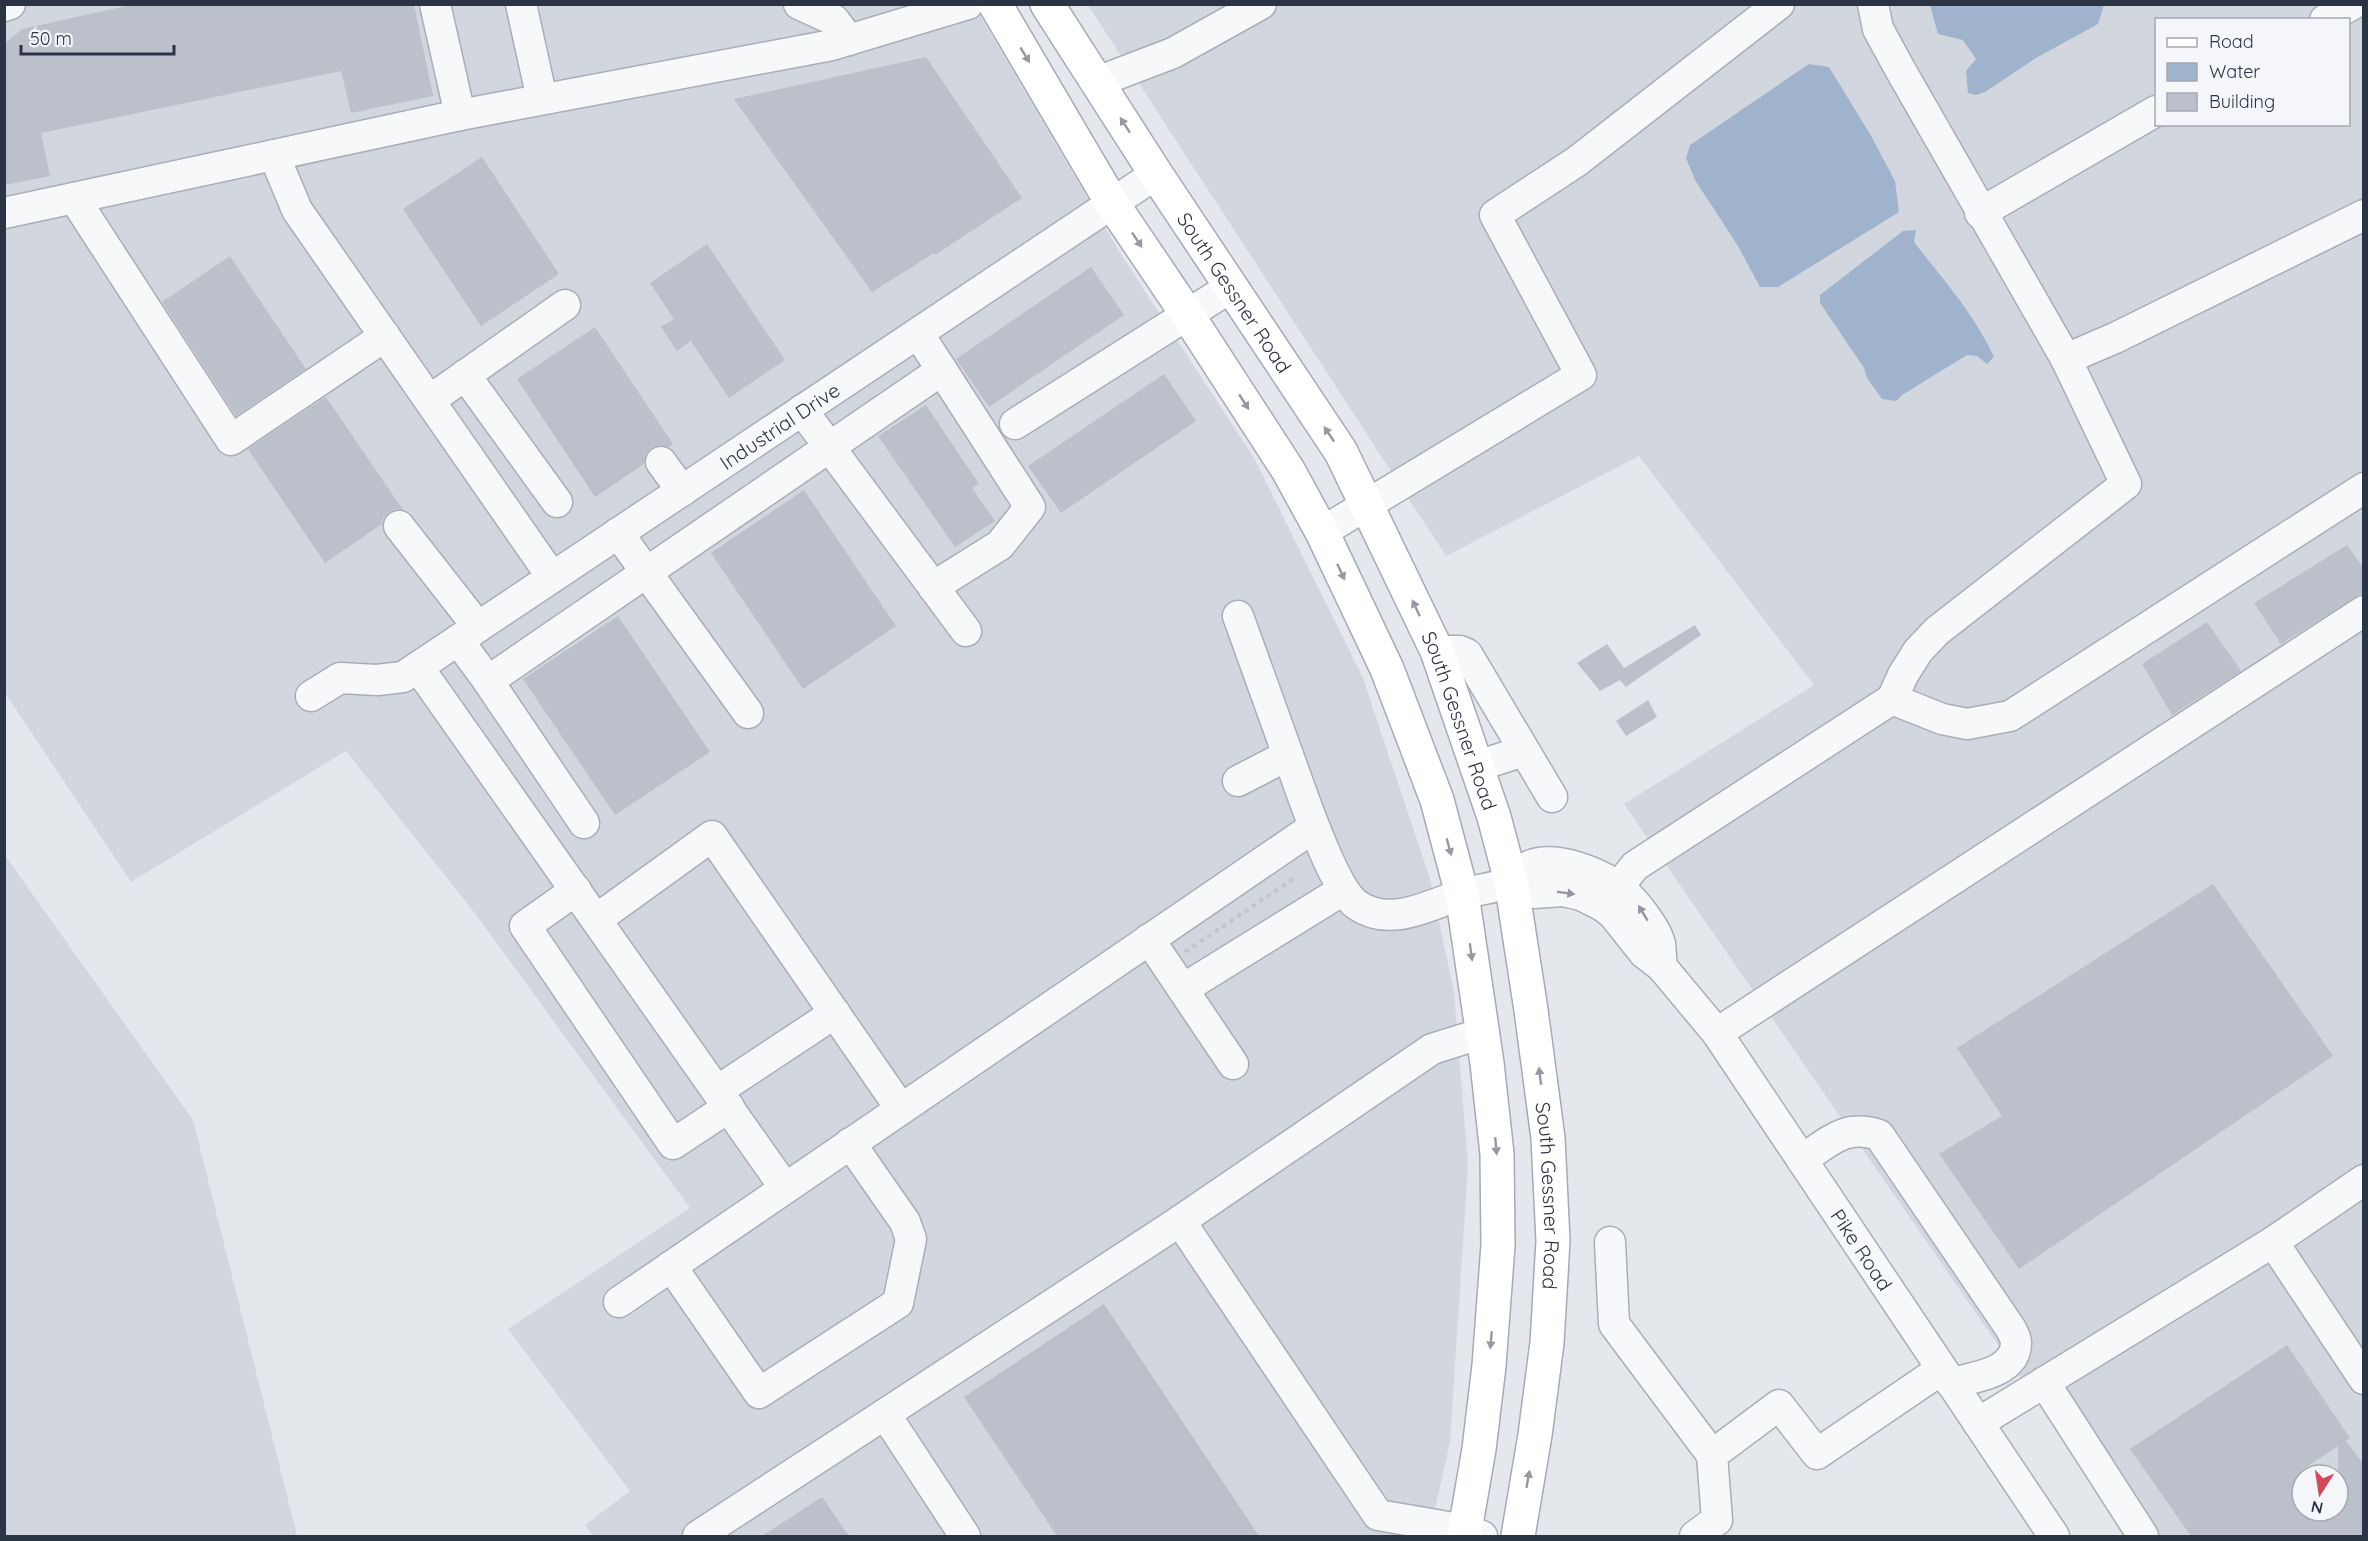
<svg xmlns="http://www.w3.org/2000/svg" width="2368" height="1541" viewBox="0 0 2368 1541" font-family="Quicksand,sans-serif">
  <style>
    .built { fill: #d2d6de; fill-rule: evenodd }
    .water { fill: #9fb4cc }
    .building { fill: #bbc0ca; fill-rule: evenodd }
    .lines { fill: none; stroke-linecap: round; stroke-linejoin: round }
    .minor-casing { stroke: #a9aeb7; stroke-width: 33 }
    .major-casing { stroke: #a3abb8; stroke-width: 36 }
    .path { stroke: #c2c5cb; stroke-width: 4; stroke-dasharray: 4.5 4.5; stroke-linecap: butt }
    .minor { stroke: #f7f8fa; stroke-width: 30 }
    .major { stroke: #fff; stroke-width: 33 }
    .oneway { fill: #959aa2 }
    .oneway2 { fill: #9196a0 }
    .labels { text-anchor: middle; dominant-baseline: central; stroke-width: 4.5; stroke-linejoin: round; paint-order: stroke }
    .street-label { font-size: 20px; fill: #2b3445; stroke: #f4f6f9 }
  </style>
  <rect width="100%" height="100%" fill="#e4e7ec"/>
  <path class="built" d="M 4,5 L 974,5 L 1120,253 L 1254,458 L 1363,678 L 1430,879 L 1454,992 L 1468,1165 L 1450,1442 L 1429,1536 L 593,1536 L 585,1525 L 630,1491 L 508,1329 L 690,1208 L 474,912 L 346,751 L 131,882 L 5,693 Z
    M 1088,5 L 2363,5 L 2363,1536 L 2130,1536 L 1624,804 L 1814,685 L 1639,456 L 1446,556 ZM 2156,20 L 2348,20 L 2348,124 L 2156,124 ZM 2302,1475 L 2338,1475 L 2338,1511 L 2302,1511 Z
    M 4,854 L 193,1120 L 297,1536 L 5,1536 Z"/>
  <path class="water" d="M 1930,5 L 1930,4 L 2104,5 L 2098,24 L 2036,58 L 1985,92 L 1976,95 L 1968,93 L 1966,71 L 1976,59 L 1963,40 L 1938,34 Z
    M 1809,64 L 1829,67 L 1870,134 L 1895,181 L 1899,212 L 1778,287 L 1760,287 L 1738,246 L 1695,180 L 1686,158 L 1690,145 Z
    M 1916,230 L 1914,242 C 1942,278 1975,315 1994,357 L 1987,364 L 1977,356 L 1967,355 L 1902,395 L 1896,401 L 1882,399 L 1867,378 L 1864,368 L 1820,303 L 1820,295 L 1903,231 Z"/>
  <path class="building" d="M 135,4 L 414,4 L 433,96 L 351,113 L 341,71 L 41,133 L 50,176 L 4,185 L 4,44 L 22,29 Z
    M 926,57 L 1022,198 L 935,255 L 934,253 L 872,292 L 734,99 Z
    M 482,157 L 559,274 L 481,326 L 403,209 Z
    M 707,244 L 785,360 L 729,398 L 691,341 L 677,351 L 661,327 L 674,319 L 650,283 Z
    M 230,256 L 306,369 L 236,416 L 162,302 Z
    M 1091,267 L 1124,315 L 989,407 L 956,359 Z
    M 595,327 L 673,444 L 669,447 L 660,445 L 651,448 L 646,454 L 644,464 L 595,497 L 517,379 Z
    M 1164,374 L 1196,421 L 1061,513 L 1028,466 Z
    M 326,397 L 403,510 L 396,509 L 389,512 L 383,519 L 382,524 L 325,563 L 248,449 Z
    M 926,405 L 979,484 L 972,488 L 995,521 L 955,547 L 878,436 Z
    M 804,490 L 896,626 L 803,689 L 711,553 Z
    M 2347,545 L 2364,569 L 2364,592 L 2281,644 L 2254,603 Z
    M 618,616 L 710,752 L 615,815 L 523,679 Z
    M 2207,622 L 2241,671 L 2172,715 L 2142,664 Z
    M 1695,625 L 1701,635 L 1626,687 L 1620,680 L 1600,691 L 1577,663 L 1607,644 L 1624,668 Z
    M 1648,700 L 1657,717 L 1626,736 L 1616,721 Z
    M 2213,884 L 2333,1056 L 2019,1269 L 1939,1154 L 2002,1116 L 1957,1048 Z
    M 1104,1304 L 1259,1536 L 1057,1536 L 964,1397 Z
    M 2287,1345 L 2350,1438 L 2346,1441 L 2364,1465 L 2364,1536 L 2191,1536 L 2130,1449 ZM 2338,1446 L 2338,1511 L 2302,1511 L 2302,1470 Z
    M 822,1497 L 849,1536 L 762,1536 Z"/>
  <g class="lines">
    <g class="minor-casing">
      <g id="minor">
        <path d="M 435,4 L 460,115"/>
        <path d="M 521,4 L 542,99"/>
        <path d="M 799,4 L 834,20 L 849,40"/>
        <path d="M 1873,4 L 1878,29 L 1901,71 L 2066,359 L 2115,338 L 2364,215"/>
        <path d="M 4,6 L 10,4"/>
        <path d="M 2325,20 L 2353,4"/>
        <path d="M 1097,82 L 1173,53 L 1261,4"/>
        <path d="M 274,155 L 297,210 L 552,577"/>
        <path d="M 74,198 L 231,440 L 385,336"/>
        <path d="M 4,213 L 460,115 L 832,45 L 968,4"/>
        <path d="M 1980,213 L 2156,111"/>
        <path d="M 918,333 L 1030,507 L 1000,545 L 933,587"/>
        <path d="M 465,375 L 557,502"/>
        <path d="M 430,400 L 565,305"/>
        <path d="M 802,410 L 966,631"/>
        <path d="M 1015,424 L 1231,287"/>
        <path d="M 661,462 L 682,491"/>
        <path d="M 399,526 L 478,627"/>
        <path d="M 1322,532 L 1581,375 L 1495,215 L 1576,162 L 1779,4"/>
        <path d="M 618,533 L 748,713"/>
        <path d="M 1238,616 C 1256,666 1274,716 1292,766 C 1303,796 1333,888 1357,905 C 1392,929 1432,903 1466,893 C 1480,889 1496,888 1510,882 C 1516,879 1521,871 1527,867 C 1554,853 1604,874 1624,892 C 1636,903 1657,929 1660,944 C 1661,952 1661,960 1662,967"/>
        <path d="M 458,640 L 488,681 L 584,823"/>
        <path d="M 1437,651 L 1460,651 L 1467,654 L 1552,797"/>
        <path d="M 418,667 L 785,1188"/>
        <path d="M 488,681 L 942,370"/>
        <path id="s1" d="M 311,696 L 340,678 L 377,680 L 403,677 L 1156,174"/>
        <path d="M 1892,699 L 1942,719 L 1967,724 L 2010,716 L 2364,488"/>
        <path d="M 1477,766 L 1524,751"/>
        <path d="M 1238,781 L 1288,755"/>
        <path id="s2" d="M 1511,881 L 1534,893 L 1563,891 L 1581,895 L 1603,906 L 1613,914 L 1644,953 L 1662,967 L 1717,1033 L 2054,1536"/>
        <path d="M 576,890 L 525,926 L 673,1144 L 729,1107"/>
        <path d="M 1603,906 L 1635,866 L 1892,699 L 1903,675 L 1918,651 L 1937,631 L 2126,484 L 2066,359"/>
        <path d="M 597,919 L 712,836 L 901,1109"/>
        <path d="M 1149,939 L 1233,1064"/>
        <path d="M 1183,989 L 1343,890"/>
        <path d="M 1717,1033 L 2364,611"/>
        <path d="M 717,1091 L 835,1013"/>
        <path d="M 1802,1160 C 1830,1141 1845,1124 1879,1135 L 2011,1329 C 2012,1332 2016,1338 2016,1342 C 2017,1373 1972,1378 1951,1383"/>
        <path d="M 1610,1242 L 1614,1324 L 1712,1455 L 1779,1405 L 1817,1454 L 1942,1369"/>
        <path d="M 2273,1242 L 2364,1379"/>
        <path d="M 671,1266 L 759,1393 L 898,1303 L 911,1239 L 905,1222 L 850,1143"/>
        <path d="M 619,1302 L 1314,827"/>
        <path d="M 2044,1382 L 2143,1536"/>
        <path d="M 1978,1423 L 2273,1242 L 2364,1180"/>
        <path d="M 698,1536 L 885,1414"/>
        <path d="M 965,1536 L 885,1414 L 1180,1221"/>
        <path d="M 1482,1536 L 1465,1530 L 1378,1515 L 1180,1221 L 1432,1049 L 1483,1033"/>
        <path d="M 1695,1536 L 1717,1520 L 1712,1455"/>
      </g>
    </g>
    <g class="major-casing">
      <g id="major">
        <path d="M 995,4 L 1112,203 L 1187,314 L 1288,470 L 1322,532 L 1387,669 L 1437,800 L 1462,894 L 1487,1063 L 1497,1154 L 1498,1245 L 1489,1366 L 1479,1449 L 1464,1536"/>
        <path id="s3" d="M 1047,4 L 1156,174 L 1341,452 L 1437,651 L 1494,817 L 1511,881 L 1531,1010 L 1548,1138 L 1553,1241 L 1547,1343 L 1535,1435 L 1518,1536"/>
      </g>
    </g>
    <path class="path" d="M 1185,952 L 1296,877"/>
    <use href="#minor" class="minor"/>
    <use href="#major" class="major"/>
  </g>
  <defs><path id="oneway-solid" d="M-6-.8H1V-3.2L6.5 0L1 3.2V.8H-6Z" transform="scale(1.5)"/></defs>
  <g class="oneway">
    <use href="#oneway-solid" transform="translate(1025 55) rotate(59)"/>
    <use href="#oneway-solid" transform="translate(1125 125) rotate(-123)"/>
    <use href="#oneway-solid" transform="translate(1137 240) rotate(56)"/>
    <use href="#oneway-solid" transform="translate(1244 402) rotate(57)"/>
    <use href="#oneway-solid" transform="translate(1329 434) rotate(-124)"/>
    <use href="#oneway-solid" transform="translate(1341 572) rotate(65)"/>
    <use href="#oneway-solid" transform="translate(1416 608) rotate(-115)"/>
    <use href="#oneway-solid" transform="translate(1449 847) rotate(75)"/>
    <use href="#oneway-solid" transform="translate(1471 952) rotate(82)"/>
    <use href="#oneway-solid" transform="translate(1540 1076) rotate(-97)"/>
    <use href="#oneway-solid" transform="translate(1496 1146) rotate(85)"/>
    <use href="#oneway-solid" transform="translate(1491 1340) rotate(95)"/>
    <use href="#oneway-solid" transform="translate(1528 1479) rotate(-80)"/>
  </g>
  <g class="oneway2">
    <use href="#oneway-solid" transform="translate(1566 893) rotate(7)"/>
    <use href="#oneway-solid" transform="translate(1643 913) rotate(-121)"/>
  </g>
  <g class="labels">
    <g class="street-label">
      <text stroke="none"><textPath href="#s3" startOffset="344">South Gessner Road</textPath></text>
      <text stroke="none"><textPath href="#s1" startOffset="550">Industrial Drive</textPath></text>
      <text stroke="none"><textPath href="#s3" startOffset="830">South Gessner Road</textPath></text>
      <text stroke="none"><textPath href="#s3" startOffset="1316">South Gessner Road</textPath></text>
      <text stroke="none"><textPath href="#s2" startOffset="530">Pike Road</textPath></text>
    </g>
  </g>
  <rect width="2368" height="1541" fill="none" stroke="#2b3445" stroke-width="12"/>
  <rect x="2155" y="18" width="195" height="108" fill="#f4f6f9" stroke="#a4a8b1" stroke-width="1.5"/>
  <rect x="2167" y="38" width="30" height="9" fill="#ffffff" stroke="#a4a8b1" stroke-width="1.5"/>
  <text x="2209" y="48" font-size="18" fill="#2b3445">Road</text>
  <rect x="2167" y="63" width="30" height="18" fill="#9fb4cc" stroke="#a4a8b1" stroke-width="1.5"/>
  <text x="2209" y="78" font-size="18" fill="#2b3445">Water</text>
  <rect x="2167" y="93" width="30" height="18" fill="#bbc0ca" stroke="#a4a8b1" stroke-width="1.5"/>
  <text x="2209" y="108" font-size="18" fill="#2b3445">Building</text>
  <g transform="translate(2320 1493) rotate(192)"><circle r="28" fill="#f4f6f9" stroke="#a4a8b1" stroke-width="1.5"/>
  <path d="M0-4.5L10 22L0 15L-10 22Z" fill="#d1495b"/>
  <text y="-9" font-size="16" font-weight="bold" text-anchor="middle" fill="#2b3445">N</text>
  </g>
  <path d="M21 45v9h153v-9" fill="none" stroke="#2b3445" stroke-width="3"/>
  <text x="30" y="45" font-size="18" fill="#2b3445" stroke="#f4f6f9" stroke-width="4.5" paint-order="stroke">50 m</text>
</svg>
